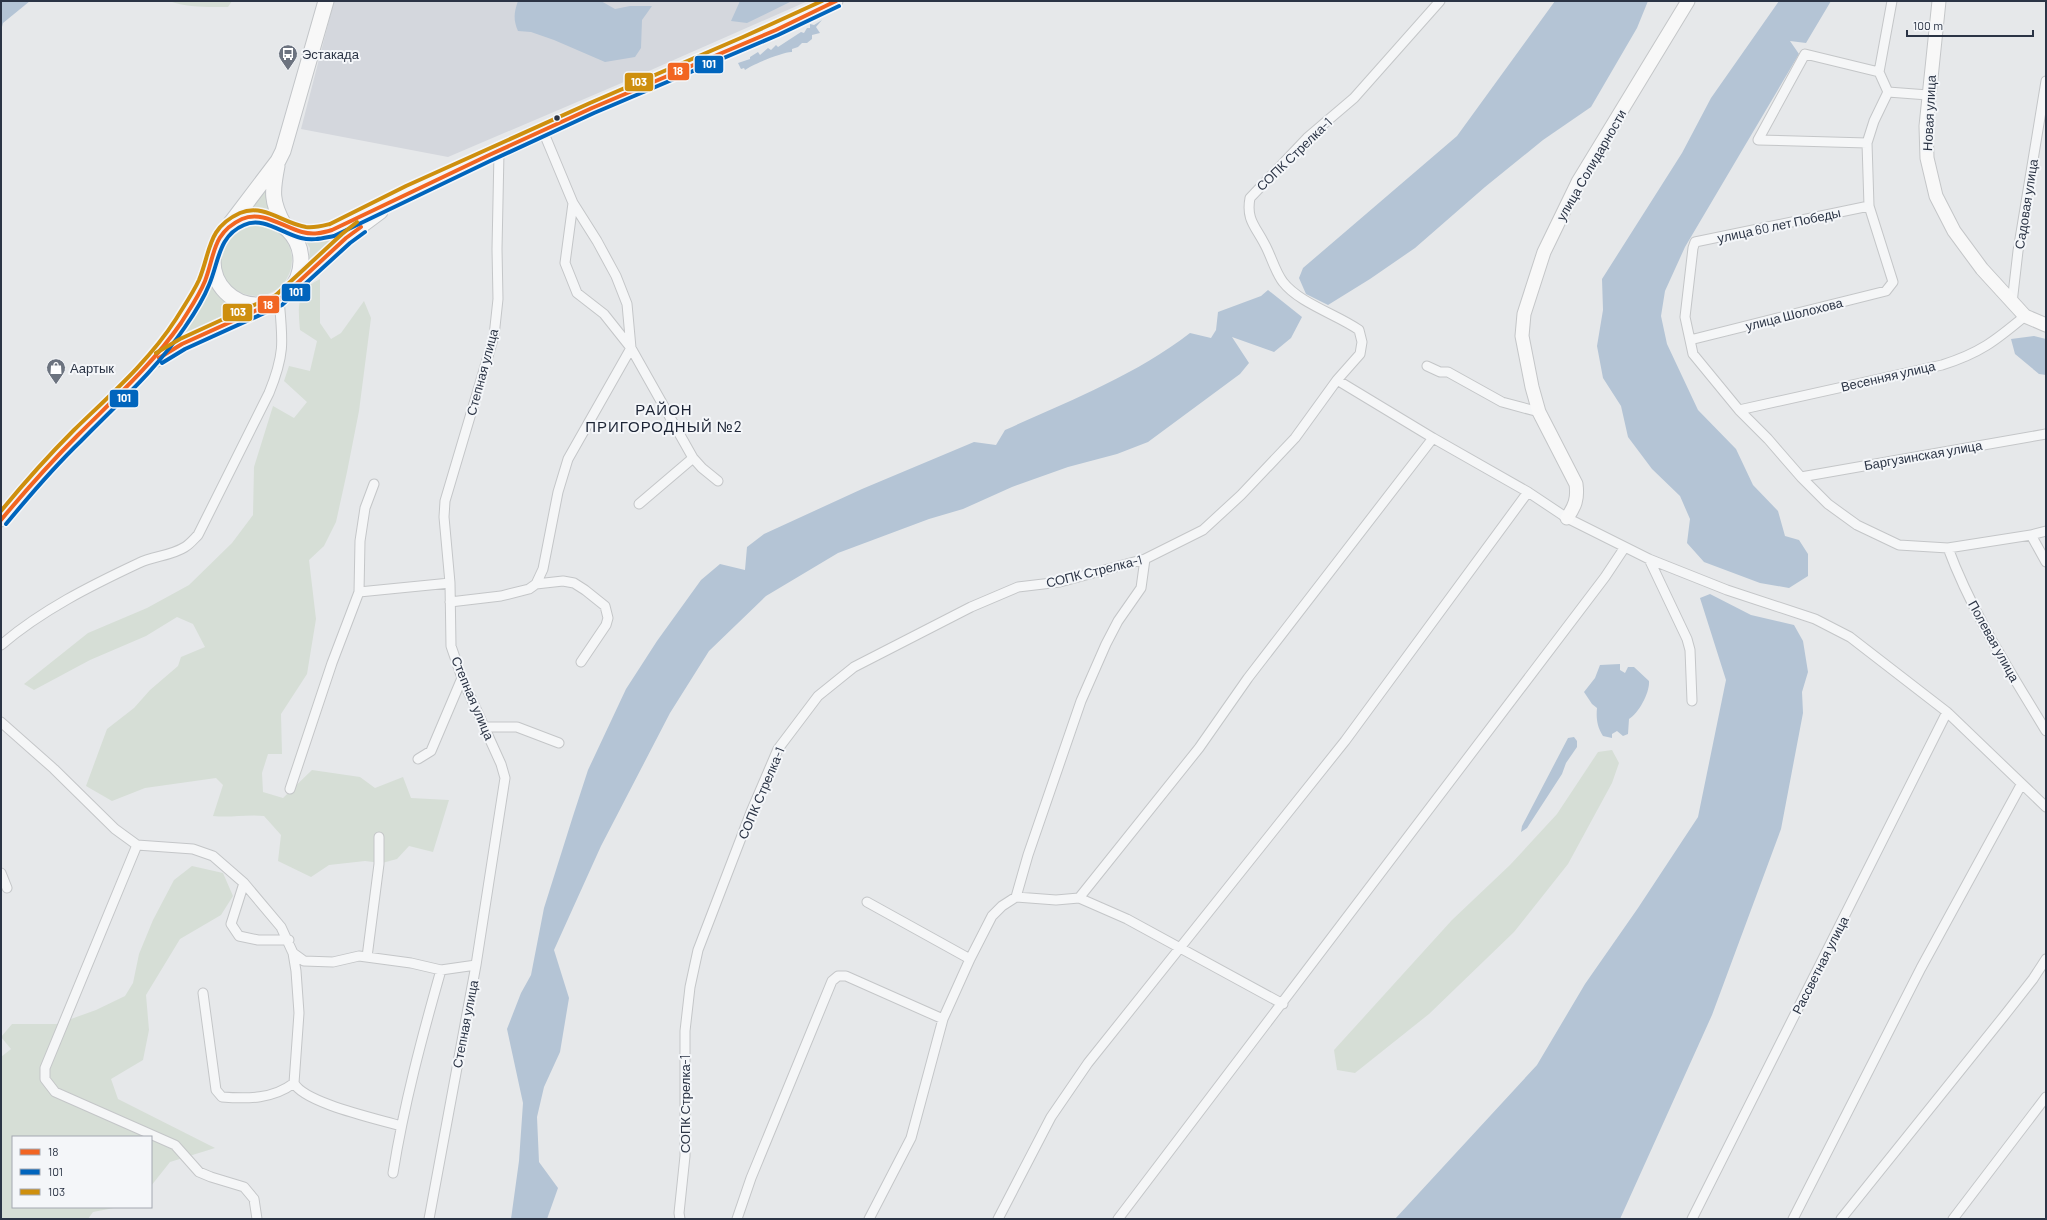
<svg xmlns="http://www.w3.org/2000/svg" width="2047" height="1220" viewBox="0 0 2047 1220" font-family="Barlow,sans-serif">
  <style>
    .built { fill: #d4d7dd }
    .green { fill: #d6ded6 }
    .water { fill: #b4c4d5 }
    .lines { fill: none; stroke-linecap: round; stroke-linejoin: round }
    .street-casing { stroke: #c4c6c8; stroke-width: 11 }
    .secondary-casing { stroke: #c4c6c8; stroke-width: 15 }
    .primary-casing { stroke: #c2c5c8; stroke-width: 17 }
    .street { stroke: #f5f6f7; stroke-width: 9 }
    .secondary { stroke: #f8f8f8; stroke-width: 13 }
    .primary { stroke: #f8f8f8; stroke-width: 15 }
    .bus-1-casing { stroke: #f4f6f9; stroke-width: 7 }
    .bus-2-casing { stroke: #f4f6f9; stroke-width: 7 }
    .bus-3-casing { stroke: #f4f6f9; stroke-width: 7 }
    .bus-1 { stroke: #f26522; stroke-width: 4 }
    .bus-2 { stroke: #0065bd; stroke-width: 4 }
    .bus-3 { stroke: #ce8f0e; stroke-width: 4 }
    .bus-dot { fill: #2b3445; stroke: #f4f6f9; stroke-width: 1.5 }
    .labels { text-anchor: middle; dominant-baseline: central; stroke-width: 4; stroke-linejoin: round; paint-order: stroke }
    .poi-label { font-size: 13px; fill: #2b3445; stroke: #f4f6f9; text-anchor: start }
    .street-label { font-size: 13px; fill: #2b3445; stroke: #f4f6f9 }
    .quarter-label { font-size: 15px; letter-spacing: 1px; fill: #1d2536; stroke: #f4f6f9 }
    .line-badge { stroke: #f4f6f9; stroke-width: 1.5 }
    .badge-label { font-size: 11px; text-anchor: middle; font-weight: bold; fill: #fff }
  </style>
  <rect width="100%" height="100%" fill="#e6e8ea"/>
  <path class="built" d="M 334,1 L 808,1 L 617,85 L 448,157 L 301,129 Z"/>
  <path class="green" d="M 169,1 L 232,1 L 228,7 C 208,7 188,8 169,1 Z
    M 269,175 L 271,212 L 257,208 L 244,211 Z
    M 361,222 L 309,259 L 310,248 L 305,240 Z
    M220 260a36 36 0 1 1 72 0a36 36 0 1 1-72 0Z
    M 208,273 L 218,291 L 248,309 L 168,347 Z
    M 320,279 L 320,323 L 331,339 L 341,333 L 364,301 L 371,318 L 359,411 L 347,472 L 336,522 L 324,546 L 309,560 L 316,619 L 307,674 L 281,714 L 282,754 L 268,754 L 262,773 L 263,792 L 283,798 L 312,770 L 360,777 L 375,788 L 403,777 L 411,798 L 449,800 L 433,852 L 409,846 L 397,859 L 382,863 L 365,861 L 329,865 L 311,877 L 278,861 L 281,835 L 264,816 C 247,814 230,818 213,816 L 223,785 L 216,778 L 145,788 L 112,801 L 86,786 L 107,729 L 134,708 L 150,690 L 178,666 L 181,657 L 205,647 L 193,624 L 177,617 L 146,636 L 90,660 L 34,690 L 24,684 L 88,633 L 147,608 L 189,585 L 232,543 L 253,515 L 254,467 L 273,406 L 294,418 L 307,402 L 284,381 L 289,366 L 310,371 L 317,341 L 300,330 C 298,307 296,291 320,279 Z
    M 1612,750 L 1619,763 L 1612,783 L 1568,864 L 1514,932 L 1429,1014 L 1355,1073 L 1337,1070 L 1334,1050 L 1452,920 L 1510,865 L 1557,814 L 1598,752 Z
    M 192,866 L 223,873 L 233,896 L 221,915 L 180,939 L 146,995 L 149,1030 L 143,1060 L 111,1079 L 118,1099 L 215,1148 L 170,1162 L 151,1186 L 151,1137 L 13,1137 L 13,1207 L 119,1207 L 93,1212 L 88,1219 L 1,1219 L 1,1057 L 11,1049 L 1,1037 L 12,1024 L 57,1024 L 96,1010 L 125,996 L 133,983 L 139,954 L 153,920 L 174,880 Z"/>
  <path class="water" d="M 1,1 L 30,1 L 3,23 L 1,31 Z
    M 518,1 L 601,1 L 615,9 L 630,6 L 652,6 L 642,20 L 641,48 L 635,57 L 605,62 L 554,40 L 531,32 L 518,31 C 513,20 514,12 518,1 Z
    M 740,1 L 792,1 L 747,23 L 731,21 Z
    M 1555,1 L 1648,1 L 1637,28 L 1591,107 L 1543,140 L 1485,187 L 1415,248 L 1370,279 L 1328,305 L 1306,294 L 1299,278 L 1303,268 L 1457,136 Z
    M 1779,1 L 1831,1 L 1806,43 L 1790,41 L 1799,54 L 1685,247 L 1665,291 L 1661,316 L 1667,344 L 1698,410 L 1736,449 L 1753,485 L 1778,511 L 1785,536 L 1799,540 L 1808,554 L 1808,576 L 1789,588 L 1760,583 L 1704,562 L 1687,543 L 1690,519 L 1680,496 L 1652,469 L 1628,437 L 1621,406 L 1603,378 L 1597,346 L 1603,310 L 1602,279 L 1682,153 L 1711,98 Z
    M 822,20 L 816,27 L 820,33 L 812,35 L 812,39 L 807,43 L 802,43 L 798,47 L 792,49 L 792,52 C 785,51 751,65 745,70 L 744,68 L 741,69 L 738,63 L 750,59 L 750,57 L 758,52 L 760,55 L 768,48 L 771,50 L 776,45 L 778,47 L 801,32 L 804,33 L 807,28 L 810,28 L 810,24 L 814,25 Z
    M 1268,290 L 1302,317 L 1291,338 L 1274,352 L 1232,337 L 1249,363 L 1240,374 L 1148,442 L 1117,454 L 1068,467 L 1012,487 L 963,509 L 929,519 L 838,553 L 766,596 L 709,651 L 670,713 L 601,846 L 554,950 L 569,998 L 560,1052 L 544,1087 L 537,1117 L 539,1162 L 558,1188 L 547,1219 L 511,1219 L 519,1161 L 523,1103 L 507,1029 L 521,993 L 531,975 L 544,908 L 573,816 L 588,770 L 626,689 L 657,641 L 701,580 L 720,564 L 745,570 L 747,547 L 764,534 L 862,489 L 974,442 L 996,445 L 1005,430 C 1069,401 1134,376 1190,333 L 1211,338 L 1216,330 L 1218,312 L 1261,296 Z
    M 2034,336 L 2046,339 L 2046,375 L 2039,374 L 2015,354 L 2011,339 Z
    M 1710,594 L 1751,615 L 1794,625 L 1803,641 L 1808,672 L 1802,692 L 1803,713 L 1781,829 L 1712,1015 L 1620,1219 L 1395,1219 L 1537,1065 L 1585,984 L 1638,908 L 1698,817 L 1726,680 L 1700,598 Z
    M 1620,664 L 1620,670 L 1625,673 L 1628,667 L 1634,667 L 1649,681 C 1650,692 1639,713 1629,719 L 1628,734 L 1623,736 L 1617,731 L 1612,734 L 1612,738 L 1603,736 C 1597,727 1596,718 1597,708 L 1592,704 L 1584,692 L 1595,678 L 1600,665 Z
    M 1574,737 L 1577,741 L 1577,747 L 1566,763 L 1562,774 L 1527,828 L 1521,832 L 1522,826 L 1568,738 Z"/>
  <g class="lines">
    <g class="street-casing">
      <path id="street" d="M 1879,72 L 1892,1
        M 543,131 L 573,203 L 565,263 L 577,293 L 604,314 L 631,348 L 693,458 L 702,468 L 718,481
        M 1867,143 L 1758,140 L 1805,54 L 1879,72 L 1888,92
        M 1869,206 L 1695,242 L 1693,248 L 1685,317 L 1693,354 L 1739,410 L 1768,439 L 1801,477 L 1828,504 L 1857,525 L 1899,545 L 1948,548 L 2031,535 L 2046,531
        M 2012,303 L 2018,251 L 2046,81
        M 1690,340 L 1886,291 L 1893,282 L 1869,206 L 1867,143 L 1874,121 L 1888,92 L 1928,95
        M 1427,366 L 1440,372 L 1448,372 L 1502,402 L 1539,412
        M 1337,380 L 1433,438
        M 1739,410 L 1942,365 C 1980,353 1995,341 2025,316
        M 1801,477 L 2046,434
        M 639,504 L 693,458
        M 2031,535 L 2046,562
        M 1948,548 C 1972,613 2010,671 2046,731
        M 1649,559 L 1687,639 L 1690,650 L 1692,701
        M 536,584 L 563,581 L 574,583 L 585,590 L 605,606 L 608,618 L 606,625 L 581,662
        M 359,592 L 360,541 L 365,508 L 374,484
        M 450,602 L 501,596 L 529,589 L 536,584 L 543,569 L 558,492 L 568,459 L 631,348 L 627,304 L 616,276 L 597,241 L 573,203
        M 1,645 C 42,610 90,586 139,563 C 153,556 171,556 185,547 C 190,544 194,539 198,535 L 269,393 C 285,354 283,341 279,300
        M 1,722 L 54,769 L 115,829 L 137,845 L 193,849 L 213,856 L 244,883 L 281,927 L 293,953 L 296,971 L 299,1013 L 294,1083 C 304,1103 378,1119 401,1126
        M 484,727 L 517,727 L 559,743
        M 418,759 L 431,751 L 462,678
        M 290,789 L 332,663 L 359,592 L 450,583
        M 137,845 L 45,1068 L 45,1079 L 55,1092 L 175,1145 L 199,1172 L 211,1177 L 244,1187 L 254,1199 L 257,1219
        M 1,873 L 7,888
        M 244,883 L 231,924 L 239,936 L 258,940 L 289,940
        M 1016,897 L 1028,855 L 1081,701 L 1106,644 L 1118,621 L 1141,588 L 1145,559
        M 867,902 L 970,959
        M 293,953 L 304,961 L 333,962 L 359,956 L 411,963 L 441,970 L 476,965
        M 367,957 L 379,864 L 379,837
        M 203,993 L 216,1090 L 222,1097 C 248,1099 273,1099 294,1083
        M 1283,1004 L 1127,919 L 1079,898 L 1199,748 L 1248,678 L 1433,438 L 1528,492 L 1567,518 L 1649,559 L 1727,590 L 1815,619 L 1850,637 L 1947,712 L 2046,807
        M 393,1173 C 404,1104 422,1037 441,970
        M 429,1219 L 476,965 L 505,778 L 501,764 L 462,678 L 451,646 L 450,583 L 444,517 L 445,501 L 494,336 L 498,299 L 497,249 L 499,152
        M 680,1219 L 679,1213 L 685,1156 L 685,1031 L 690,987 L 698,950 L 751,812 L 778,749 L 818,696 L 854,667 L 971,607 L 1018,587 L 1060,582 L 1145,559 L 1203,530 L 1241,495 L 1295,438 L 1337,380 L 1360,354 L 1362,342 L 1359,330 C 1338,315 1299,303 1283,282 C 1275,272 1271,255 1264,243 C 1255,226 1246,219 1250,198 L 1307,138 L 1354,98 L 1440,1
        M 737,1219 L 751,1178 L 832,981 L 838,976 L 846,976 L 943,1019
        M 869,1219 L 911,1138 L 943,1019 L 970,959 L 992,916 L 1002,906 L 1016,897 L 1056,900 L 1079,898
        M 998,1219 L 1051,1117 L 1088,1063 L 1345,741 L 1528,492
        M 1118,1219 L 1605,577 L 1625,547
        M 1692,1219 L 1947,712
        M 1793,1219 L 1921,968 L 2021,785
        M 1841,1219 L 2004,1016 L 2033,979 L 2046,959
        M 1953,1219 L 2046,1097"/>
    </g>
    <g class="secondary-casing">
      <path id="secondary" d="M 1939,1 L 1926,126 L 1927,158 L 1936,196 L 1954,231 L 1982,269 L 2025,316 L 2046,325
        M 288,228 C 299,233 310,237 323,233 C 345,227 365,213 385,203 C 439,179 492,154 545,130 C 641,85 742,49 836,1
        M 293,287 L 346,238 L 381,212
        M 157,360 L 182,344 L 270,304
        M 1567,518 C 1575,506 1578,499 1576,484 L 1539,412 L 1532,387 L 1522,336 L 1524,314 L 1544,252 L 1578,182 L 1688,1
        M 1,520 C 20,498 39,475 59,454 C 110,401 176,349 205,280 C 209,270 211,258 214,248"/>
    </g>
    <g class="primary-casing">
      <path id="primary" d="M 277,166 C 272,191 271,202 284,225
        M213 261a44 44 0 1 1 88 0a44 44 0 1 1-88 0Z
        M 231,223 L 278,161 L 283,151 L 326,1"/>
    </g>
    <use href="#street" class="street"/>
    <use href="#secondary" class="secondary"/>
    <use href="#primary" class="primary"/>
    <g class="bus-1-casing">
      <path id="bus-1" d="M 159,358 L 182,344 L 279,300 L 346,238 L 361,227
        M 1,520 C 26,490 51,462 78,435 C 114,399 152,365 181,323 C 189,310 199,296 205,281 C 215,255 212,233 242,219 C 262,210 283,227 302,232 C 313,235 322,233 332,230 L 487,156 L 592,108 L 776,30 L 836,1"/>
    </g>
    <g class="bus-2-casing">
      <path id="bus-2" d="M 162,363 L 185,349 L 282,305 L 350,243 L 365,232
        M 6,524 C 30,495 54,467 81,441 C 117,404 156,370 185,327 C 194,314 203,300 209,285 C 219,262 218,236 244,225 C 263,216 283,234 301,238 C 313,241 323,238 334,236 L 490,161 L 594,113 L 778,35 L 839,6"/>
    </g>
    <g class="bus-3-casing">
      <path id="bus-3" d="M 156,353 L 180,339 L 276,295 L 342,234 L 357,222
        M 1,511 C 24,483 48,456 74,430 C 110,395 149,361 176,319 C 184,306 193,293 199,280 C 211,251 207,228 240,213 C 264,203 284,224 306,227 C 315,228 322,226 330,224 L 406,186 L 590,103 L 743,37 L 822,1"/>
    </g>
    <use href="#bus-1" class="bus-1"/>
    <use href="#bus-2" class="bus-2"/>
    <use href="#bus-3" class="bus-3"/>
  </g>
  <defs>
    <g id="bus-pin" transform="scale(1)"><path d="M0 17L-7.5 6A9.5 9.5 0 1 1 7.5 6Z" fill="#6c737f" stroke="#f4f6f9"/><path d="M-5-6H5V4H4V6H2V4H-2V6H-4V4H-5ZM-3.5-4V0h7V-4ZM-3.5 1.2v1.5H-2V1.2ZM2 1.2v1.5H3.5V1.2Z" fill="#fff"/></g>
    <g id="shop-pin" transform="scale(1)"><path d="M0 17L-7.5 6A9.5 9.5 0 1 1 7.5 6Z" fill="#6c737f" stroke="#f4f6f9"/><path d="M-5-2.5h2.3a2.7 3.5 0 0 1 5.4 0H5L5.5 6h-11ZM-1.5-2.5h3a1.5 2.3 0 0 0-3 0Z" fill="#fff"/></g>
  </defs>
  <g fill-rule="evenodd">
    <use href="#bus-pin" x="288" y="54"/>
    <use href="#shop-pin" x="56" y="368"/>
  </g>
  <circle class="bus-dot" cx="557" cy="118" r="3.5"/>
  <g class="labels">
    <g class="poi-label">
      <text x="302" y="54">Эстакада</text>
      <text x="70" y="368">Аартык</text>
    </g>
    <g class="street-label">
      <text transform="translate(1929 113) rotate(-87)">Новая улица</text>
      <text transform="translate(1294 154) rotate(-44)">СОПК Стрелка-1</text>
      <text transform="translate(1591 165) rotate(-60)">улица Солидарности</text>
      <text transform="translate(2026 204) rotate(-81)">Садовая улица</text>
      <text transform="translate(1779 225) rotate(-12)">улица 60 лет Победы</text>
      <text transform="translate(1794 314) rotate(-14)">улица Шолохова</text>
      <text transform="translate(482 372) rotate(-75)">Степная улица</text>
      <text transform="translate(1888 376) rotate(-13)">Весенняя улица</text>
      <text transform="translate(1923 455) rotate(-10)">Баргузинская улица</text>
      <text transform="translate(1094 571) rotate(-14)">СОПК Стрелка-1</text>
      <text transform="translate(1994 641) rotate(61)">Полевая улица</text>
      <text transform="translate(473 698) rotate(67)">Степная улица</text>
      <text transform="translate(761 793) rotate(-67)">СОПК Стрелка-1</text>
      <text transform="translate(1820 965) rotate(-63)">Рассветная улица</text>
      <text transform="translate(465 1024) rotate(-79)">Степная улица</text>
      <text transform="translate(685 1104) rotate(-90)">СОПК Стрелка-1</text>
    </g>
    <g class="quarter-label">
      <text x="664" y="409">РАЙОН<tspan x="664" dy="17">ПРИГОРОДНЫЙ №2</tspan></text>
    </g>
  </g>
  <g class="line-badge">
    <rect x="694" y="55" width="30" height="19" rx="4" fill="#0065bd"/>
    <rect x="667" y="62" width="23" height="19" rx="4" fill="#f26522"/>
    <rect x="624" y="72" width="30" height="20" rx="4" fill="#ce8f0e"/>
    <rect x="281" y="283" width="30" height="19" rx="4" fill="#0065bd"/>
    <rect x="257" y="295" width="23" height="19" rx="4" fill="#f26522"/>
    <rect x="222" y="303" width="31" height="19" rx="4" fill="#ce8f0e"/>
    <rect x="109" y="389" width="30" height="19" rx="4" fill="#0065bd"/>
  </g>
  <g class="badge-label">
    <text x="709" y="68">101</text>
    <text x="678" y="75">18</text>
    <text x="639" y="86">103</text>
    <text x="296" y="296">101</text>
    <text x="268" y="309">18</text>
    <text x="238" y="316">103</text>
    <text x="124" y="402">101</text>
  </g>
  <rect width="2047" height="1220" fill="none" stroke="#2b3445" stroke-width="4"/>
  <rect x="12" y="1136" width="140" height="72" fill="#f4f6f9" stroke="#a4a8b1"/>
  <rect x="20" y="1149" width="20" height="6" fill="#f26522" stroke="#a4a8b1"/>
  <text x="48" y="1156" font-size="12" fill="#2b3445">18</text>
  <rect x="20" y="1169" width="20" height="6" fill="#0065bd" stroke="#a4a8b1"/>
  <text x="48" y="1176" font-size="12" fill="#2b3445">101</text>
  <rect x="20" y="1189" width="20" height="6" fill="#ce8f0e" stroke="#a4a8b1"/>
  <text x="48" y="1196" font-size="12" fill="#2b3445">103</text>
  <path d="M1907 30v6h126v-6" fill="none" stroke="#2b3445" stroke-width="2"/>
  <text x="1913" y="30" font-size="12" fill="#2b3445" stroke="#f4f6f9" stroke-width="3" paint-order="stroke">100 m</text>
</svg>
